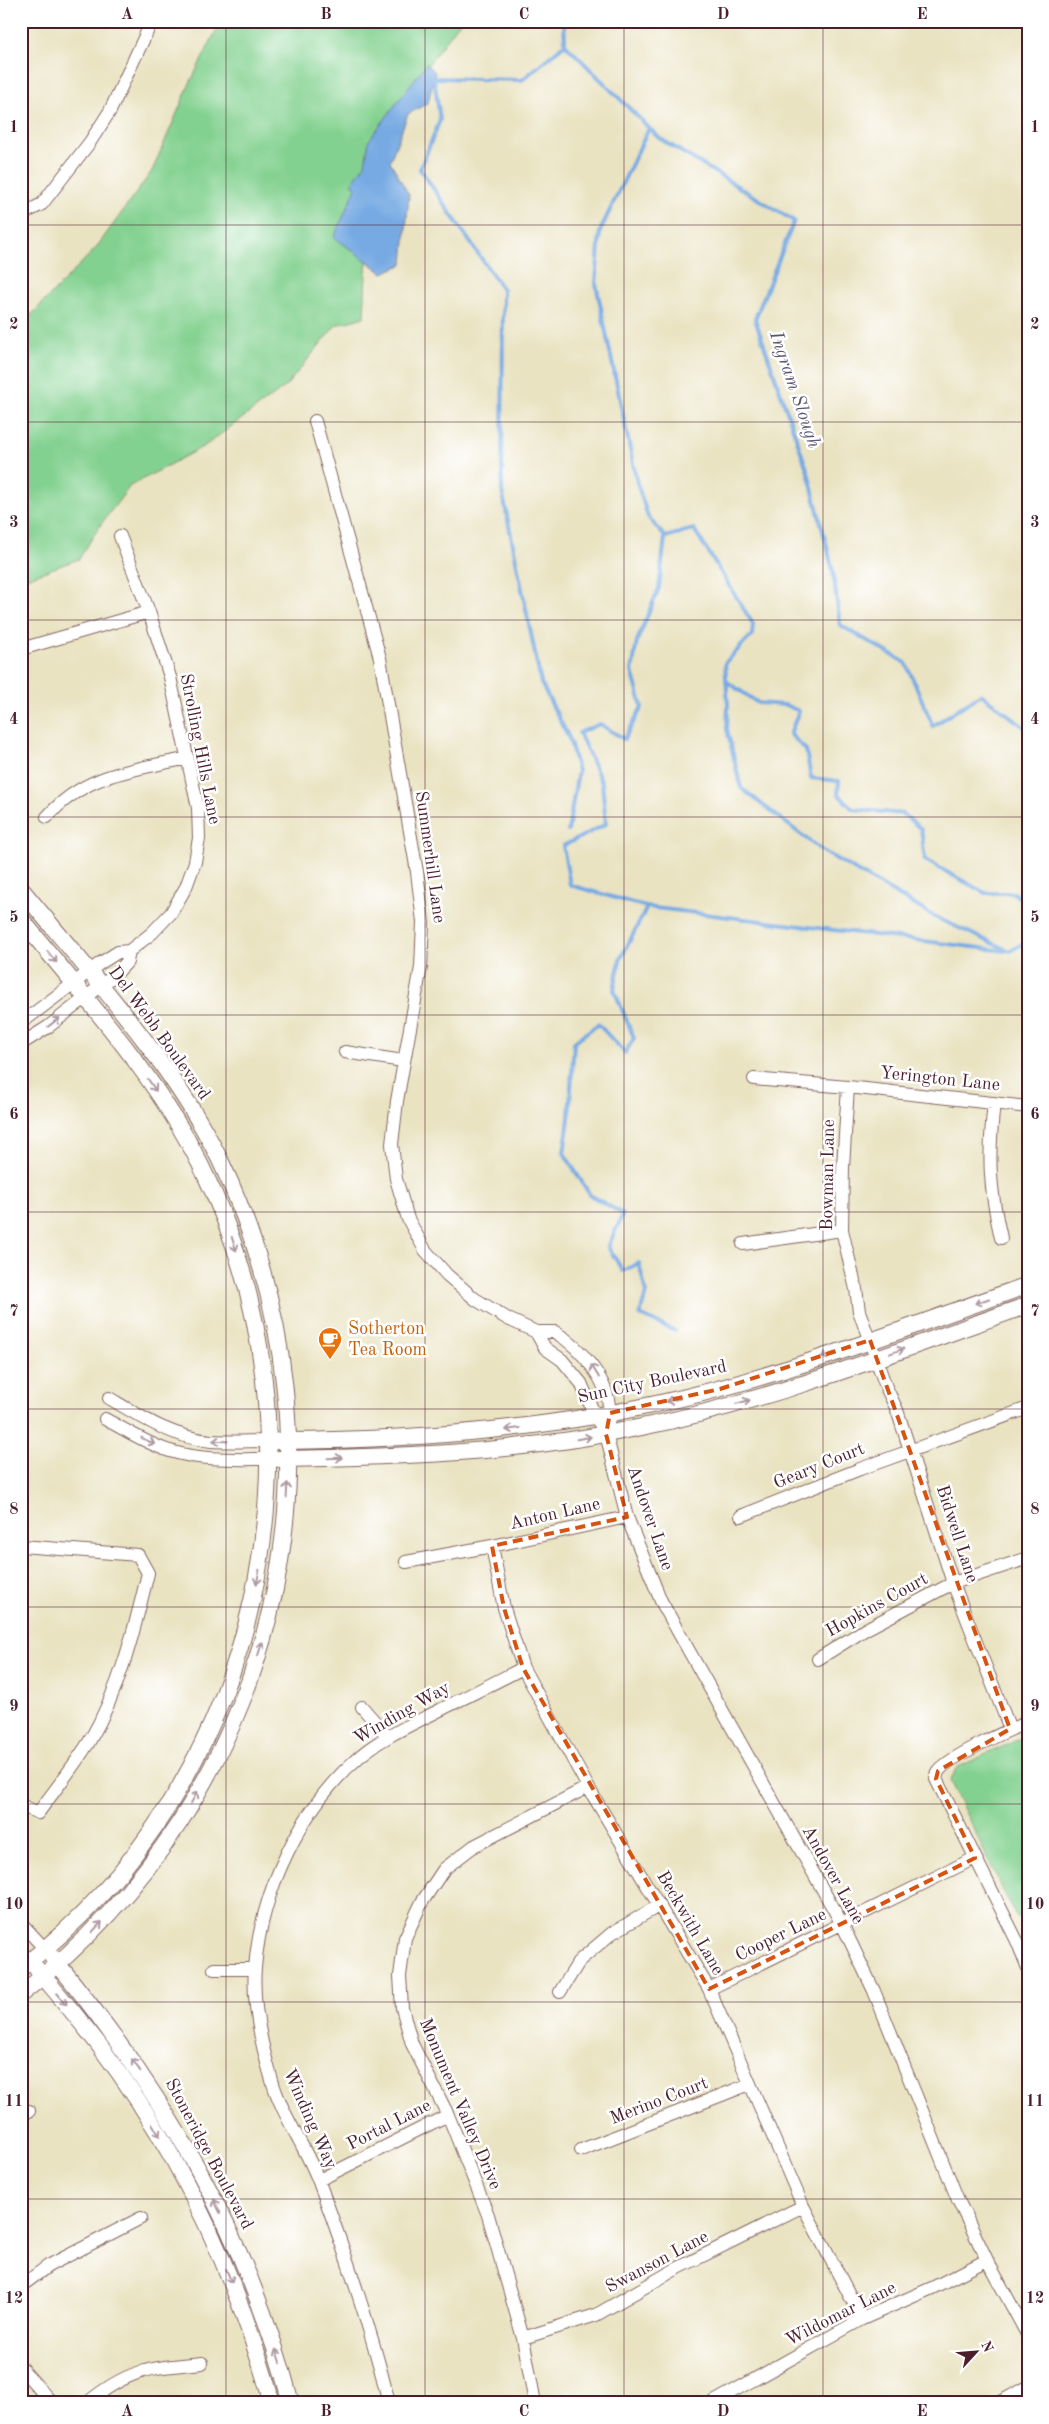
<svg xmlns="http://www.w3.org/2000/svg" width="1049" height="2424" viewBox="0 0 1049 2424" font-family="'Old Standard TT',serif">
  <style>
    .green { fill: #83d190; stroke: #66785e }
    .water { fill: #77aae3; stroke: #606487 }
    .lines { fill: none; stroke-linecap: round; stroke-linejoin: round }
    .stream { stroke: #77aae3; stroke-width: 4 }
    .minor-casing { stroke: #826460; stroke-width: 14 }
    .tertiary-casing { stroke: #826460; stroke-width: 18 }
    .minor { stroke: #fff; stroke-width: 12 }
    .tertiary { stroke: #fff; stroke-width: 16 }
    .oneway { stroke: #ae9aa0 }
    .marked { fill: none; stroke: #d8530f; stroke-width: 4; stroke-dasharray: 10 6; stroke-linejoin: round }
    .grid { fill: none; stroke: #4a1f2b; stroke-width: 1; stroke-opacity: 0.55 }
    .labels { text-anchor: middle; dominant-baseline: central; stroke-width: 5; stroke-linejoin: round; paint-order: stroke }
    .street-label { font-size: 18px; fill: #4a1f2b; stroke: #fff }
    .food-label { font-size: 18px; fill: #c56008; stroke: #fff; text-anchor: start }
    .water-label { font-size: 19px; font-style: italic; fill: #5c5775; stroke: #fff }
    .neatline { fill: none; stroke: #4a1f2b; stroke-width: 2 }
    .grid-label { font-size: 16px; text-anchor: middle; font-weight: bold; fill: #4a1f2b }
  </style>
  <rect width="100%" height="100%" fill="#fff"/>
  <filter id="ink" filterUnits="userSpaceOnUse"><feTurbulence type="fractalNoise" baseFrequency=".02" numOctaves="2"/><feDisplacementMap in="SourceGraphic" scale="10" xChannelSelector="R" yChannelSelector="G"/><feConvolveMatrix kernelMatrix="1 2 1 2 8 2 1 2 1" color-interpolation-filters="sRGB"/></filter>
  <filter id="wash" filterUnits="userSpaceOnUse"><feTurbulence type="fractalNoise" baseFrequency=".0096" numOctaves="4" result="noise"/><feDisplacementMap in="SourceGraphic" scale="20" xChannelSelector="R" yChannelSelector="G"/><feGaussianBlur stdDeviation="1.12" result="paint"/><feColorMatrix in="noise" values="0 0 0 0 0 0 0 0 0 0 0 0 0 0 0 0 0 1.4 0 .05"/><feComposite in="paint" operator="in"/></filter>
  <g filter="url(#wash)">
    <rect width="100%" height="100%" fill="#eae3c2"/>
    <path class="green" d="M 221,21 L 461,21 L 427,66 L 380,155 L 366,271 L 364,317 L 336,325 L 286,386 L 206,445 L 130,486 L 101,524 L 79,559 L 21,580 L 21,322 L 33,313 L 96,248 L 152,171 L 190,83 Z
      M 1028,1735 L 1028,1924 L 1019,1920 L 1011,1907 L 950,1781 L 958,1767 Z"/>
    <path class="water" d="M 426,64 L 435,72 L 428,103 L 408,114 L 390,161 L 409,195 L 403,264 L 383,273 L 334,237 L 356,188 L 352,183 L 365,164 L 369,140 Z"/>
    <g class="lines">
      <path class="stream" d="M 564,21 L 565,44 L 659,138 L 794,221 L 755,319 L 808,472 L 833,571 L 840,625 L 906,663 L 933,726 L 981,694 L 1028,730
        M 565,44 L 522,80 L 434,78 L 440,120 L 420,169 L 503,290 L 502,491 L 541,683 L 569,738 L 578,771 L 568,831
        M 649,128 L 600,231 L 596,284 L 637,483 L 648,517 L 665,537 L 659,588 L 637,641 L 632,671 L 642,707 L 624,739 L 600,724 L 579,733 L 602,783 L 606,824 L 563,846 L 570,885 L 647,907 L 620,960 L 614,990 L 634,1038 L 625,1053 L 598,1024 L 574,1042 L 569,1118 L 564,1153 L 590,1195 L 623,1214 L 608,1247 L 623,1271 L 639,1263 L 646,1293 L 640,1315 L 675,1331
        M 665,537 L 694,529 L 753,624 L 752,635 L 725,663 L 728,705 L 727,729 L 741,788 L 821,850 L 937,918 L 1010,951 L 1028,941
        M 726,681 L 758,703 L 785,705 L 799,711 L 790,734 L 806,750 L 811,778 L 839,781 L 838,794 L 853,809 L 903,814 L 921,829 L 925,860 L 985,893 L 1014,893 L 1028,905
        M 647,907 L 1005,951"/>
    </g>
  </g>
  <g filter="url(#ink)">
    <g class="lines">
      <g class="minor-casing">
        <path id="minor" d="M 21,215 L 42,204 L 90,142 L 110,111 L 152,21
          M 315,421 L 380,658 L 417,872 L 423,922 L 421,967 L 397,1101 L 392,1144 L 396,1179 L 408,1219 L 425,1250 L 447,1275 L 475,1299 L 508,1319 L 536,1332 L 555,1332 C 580,1347 612,1383 609,1415 C 609,1421 607,1428 606,1434
          M 21,649 L 149,612
          M 47,817 C 87,772 132,771 188,758
          M 21,1023 L 99,964 L 118,952 L 129,951 L 152,933 L 171,913 L 186,887 L 195,862 L 199,838 L 198,808 L 170,677 L 149,612 L 120,536
          M 21,1044 L 48,1027 L 116,974 L 127,962 L 129,951
          M 345,1052 L 403,1061
          M 754,1079 L 848,1087 L 1028,1107
          M 848,1087 L 843,1167 L 842,1230 L 856,1289 L 859,1311 L 886,1387 L 897,1410 L 953,1583 L 1010,1729
          M 994,1103 C 988,1155 989,1187 1001,1238
          M 743,1244 L 842,1230
          M 536,1332 L 545,1348 L 562,1360 L 581,1383 L 595,1416 L 606,1434 L 627,1517 L 661,1601 L 842,1924 L 874,1991 L 958,2200 L 987,2260 L 1028,2336
          M 109,1398 C 141,1417 173,1438 211,1441 C 230,1442 250,1441 269,1441
          M 105,1419 C 126,1430 147,1444 170,1451 C 202,1461 236,1459 269,1459
          M 741,1516 L 860,1469 L 1028,1408
          M 21,1546 L 138,1555 L 148,1573 C 134,1631 120,1689 89,1742 C 74,1766 55,1790 38,1813 L 21,1805
          M 492,1546 L 504,1608 L 523,1668 L 588,1787 L 709,1989 L 803,2206 L 862,2319
          M 406,1562 L 492,1546 L 627,1517
          M 818,1659 L 866,1629 L 953,1583 L 1028,1558
          M 362,1707 L 388,1737
          M 1028,1722 C 1011,1729 946,1758 938,1772 C 937,1774 937,1777 936,1779 L 1017,1941 L 1028,1968
          M 21,1923 L 45,1949
          M 214,1969 L 255,1969
          M 709,1989 L 975,1858
          M 560,1992 L 580,1960 L 612,1933 L 660,1905
          M 21,2115 L 29,2111
          M 581,2150 L 750,2084
          M 319,2180 L 448,2115
          M 21,2286 L 48,2266 L 141,2218
          M 523,2338 L 596,2315 L 676,2269 L 803,2206
          M 21,2368 L 52,2403
          M 87,2403 C 129,2369 149,2368 202,2363
          M 389,2403 C 371,2328 346,2254 319,2182 C 306,2147 281,2114 271,2077 C 261,2043 252,2004 255,1968 C 261,1891 301,1807 359,1757 C 382,1737 413,1724 440,1710 C 468,1696 496,1682 523,1668
          M 535,2403 L 523,2338 L 488,2215 L 448,2115 L 412,2044 L 402,2008 L 400,1976 L 405,1938 L 422,1902 L 444,1869 L 474,1846 L 588,1787
          M 712,2403 L 862,2319 L 932,2288 L 987,2260
          M 998,2403 L 1028,2387"/>
      </g>
      <g class="tertiary-casing">
        <path id="tertiary" d="M 21,889 C 90,973 172,1062 220,1160 C 361,1454 278,1795 21,1994
          M 21,919 C 85,998 156,1075 201,1166 C 336,1437 263,1783 21,1968
          M 279,1441 C 414,1440 551,1430 682,1398 C 800,1370 914,1325 1028,1285
          M 279,1459 C 399,1457 519,1453 637,1428 C 771,1401 899,1351 1028,1305
          M 52,1957 C 164,2092 246,2232 291,2403
          M 37,1969 C 58,1994 79,2019 99,2045 C 180,2152 236,2274 272,2403"/>
      </g>
      <use href="#minor" class="minor"/>
      <use href="#tertiary" class="tertiary"/>
    </g>
    <defs><path id="oneway-shaft" d="M-6 0H5M1.5-3L5.5 0L1.5 3" fill="none" stroke-width="1.6" stroke-linecap="round" stroke-linejoin="round" transform="scale(1.25)"/></defs>
    <g class="oneway">
      <use href="#oneway-shaft" transform="translate(52 957) rotate(51)"/>
      <use href="#oneway-shaft" transform="translate(54 1022) rotate(-38)"/>
      <use href="#oneway-shaft" transform="translate(152 1085) rotate(56)"/>
      <use href="#oneway-shaft" transform="translate(234 1244) rotate(72)"/>
      <use href="#oneway-shaft" transform="translate(982 1301) rotate(161)"/>
      <use href="#oneway-shaft" transform="translate(897 1351) rotate(-20)"/>
      <use href="#oneway-shaft" transform="translate(828 1355) rotate(161)"/>
      <use href="#oneway-shaft" transform="translate(595 1371) rotate(-122)"/>
      <use href="#oneway-shaft" transform="translate(673 1400) rotate(168)"/>
      <use href="#oneway-shaft" transform="translate(743 1402) rotate(-16)"/>
      <use href="#oneway-shaft" transform="translate(513 1429) rotate(173)"/>
      <use href="#oneway-shaft" transform="translate(584 1438) rotate(-10)"/>
      <use href="#oneway-shaft" transform="translate(148 1441) rotate(26)"/>
      <use href="#oneway-shaft" transform="translate(220 1441) rotate(-178)"/>
      <use href="#oneway-shaft" transform="translate(335 1458) rotate(-2)"/>
      <use href="#oneway-shaft" transform="translate(287 1490) rotate(-87)"/>
      <use href="#oneway-shaft" transform="translate(258 1577) rotate(101)"/>
      <use href="#oneway-shaft" transform="translate(260 1649) rotate(-73)"/>
      <use href="#oneway-shaft" transform="translate(194 1798) rotate(-60)"/>
      <use href="#oneway-shaft" transform="translate(97 1927) rotate(-47)"/>
      <use href="#oneway-shaft" transform="translate(62 1999) rotate(50)"/>
      <use href="#oneway-shaft" transform="translate(136 2065) rotate(-125)"/>
      <use href="#oneway-shaft" transform="translate(156 2130) rotate(59)"/>
      <use href="#oneway-shaft" transform="translate(217 2206) rotate(-116)"/>
      <use href="#oneway-shaft" transform="translate(229 2276) rotate(68)"/>
      <use href="#oneway-shaft" transform="translate(278 2356) rotate(-108)"/>
    </g>
  </g>
  <path class="marked" d="M 870,1340 L 1010,1729 L 938,1771 L 936,1779 L 975,1858 L 709,1989 L 523,1668 L 504,1608 L 492,1546 L 627,1517 L 606,1434 L 610,1413 L 720,1389 Z"/>
  <path class="grid" d="M 226,21 L 226,2403M 425,21 L 425,2403M 624,21 L 624,2403M 823,21 L 823,2403M 21,225 L 1028,225M 21,422 L 1028,422M 21,620 L 1028,620M 21,817 L 1028,817M 21,1015 L 1028,1015M 21,1212 L 1028,1212M 21,1409 L 1028,1409M 21,1607 L 1028,1607M 21,1804 L 1028,1804M 21,2002 L 1028,2002M 21,2199 L 1028,2199"/>
  <defs>
    <g id="cafe-pin" transform="scale(1.25)"><path d="M0 17L-7.5 6A9.5 9.5 0 1 1 7.5 6Z" fill="#e8710a" stroke="#fff"/><path d="M-5.5-4.5H6V0H3Q3 3.5 0 3.5H-2.5Q-5.5 3.5-5.5 0ZM3-3.2v2h1.7v-2ZM-6 4.5H4V6H-6Z" fill="#fff"/></g>
  </defs>
  <g fill-rule="evenodd">
    <use href="#cafe-pin" x="330" y="1339"/>
  </g>
  <g class="labels">
    <g class="street-label">
      <text transform="translate(200 749) rotate(79)">Strolling Hills Lane</text>
      <text transform="translate(430 857) rotate(82)">Summerhill Lane</text>
      <text transform="translate(159 1033) rotate(54)">Del Webb Boulevard</text>
      <text transform="translate(940 1079) rotate(6)">Yerington Lane</text>
      <text transform="translate(828 1175) rotate(-89)">Bowman Lane</text>
      <text transform="translate(652 1382) rotate(-12)">Sun City Boulevard</text>
      <text transform="translate(819 1466) rotate(-22)">Geary Court</text>
      <text transform="translate(555 1514) rotate(-13)">Anton Lane</text>
      <text transform="translate(650 1518) rotate(71)">Andover Lane</text>
      <text transform="translate(957 1534) rotate(72)">Bidwell Lane</text>
      <text transform="translate(877 1605) rotate(-29)">Hopkins Court</text>
      <text transform="translate(402 1713) rotate(-30)">Winding Way</text>
      <text transform="translate(833 1875) rotate(61)">Andover Lane</text>
      <text transform="translate(690 1923) rotate(60)">Beckwith Lane</text>
      <text transform="translate(781 1935) rotate(-26)">Cooper Lane</text>
      <text transform="translate(659 2101) rotate(-21)">Merino Court</text>
      <text transform="translate(460 2104) rotate(67)">Monument Valley Drive</text>
      <text transform="translate(310 2119) rotate(66)">Winding Way</text>
      <text transform="translate(389 2125) rotate(-27)">Portal Lane</text>
      <text transform="translate(209 2154) rotate(62)">Stoneridge Boulevard</text>
      <text transform="translate(657 2262) rotate(-28)">Swanson Lane</text>
      <text transform="translate(841 2314) rotate(-27)">Wildomar Lane</text>
    </g>
    <g class="food-label">
      <text x="348" y="1329">Sotherton<tspan x="348" dy="21">Tea Room</tspan></text>
    </g>
    <g class="water-label">
      <text transform="translate(794 390) rotate(71)">Ingram Slough</text>
    </g>
  </g>
  <rect width="1049" height="2424" fill="none" stroke="#fff" stroke-width="55"/>
  <g transform="translate(976 2352) rotate(64)" stroke="#ffffff" stroke-width="4" paint-order="stroke">
  <path d="M0-4L9 19L0 12L-9 19Z" fill="#4a1f2b"/>
  <text y="-8" font-size="14" font-weight="bold" text-anchor="middle" fill="#4a1f2b">N</text>
  </g>
  <rect x="28" y="28" width="994" height="2368" class="neatline"/>
  <g class="grid-label">
    <text x="127" y="19">A</text>
    <text x="326" y="19">B</text>
    <text x="524" y="19">C</text>
    <text x="723" y="19">D</text>
    <text x="922" y="19">E</text>
    <text x="14" y="132">1</text>
    <text x="1035" y="132">1</text>
    <text x="14" y="329">2</text>
    <text x="1035" y="329">2</text>
    <text x="14" y="527">3</text>
    <text x="1035" y="527">3</text>
    <text x="14" y="724">4</text>
    <text x="1035" y="724">4</text>
    <text x="14" y="922">5</text>
    <text x="1035" y="922">5</text>
    <text x="14" y="1119">6</text>
    <text x="1035" y="1119">6</text>
    <text x="14" y="1316">7</text>
    <text x="1035" y="1316">7</text>
    <text x="14" y="1514">8</text>
    <text x="1035" y="1514">8</text>
    <text x="14" y="1711">9</text>
    <text x="1035" y="1711">9</text>
    <text x="14" y="1909">10</text>
    <text x="1035" y="1909">10</text>
    <text x="14" y="2106">11</text>
    <text x="1035" y="2106">11</text>
    <text x="14" y="2303">12</text>
    <text x="1035" y="2303">12</text>
    <text x="127" y="2416">A</text>
    <text x="326" y="2416">B</text>
    <text x="524" y="2416">C</text>
    <text x="723" y="2416">D</text>
    <text x="922" y="2416">E</text>
  </g>
</svg>
